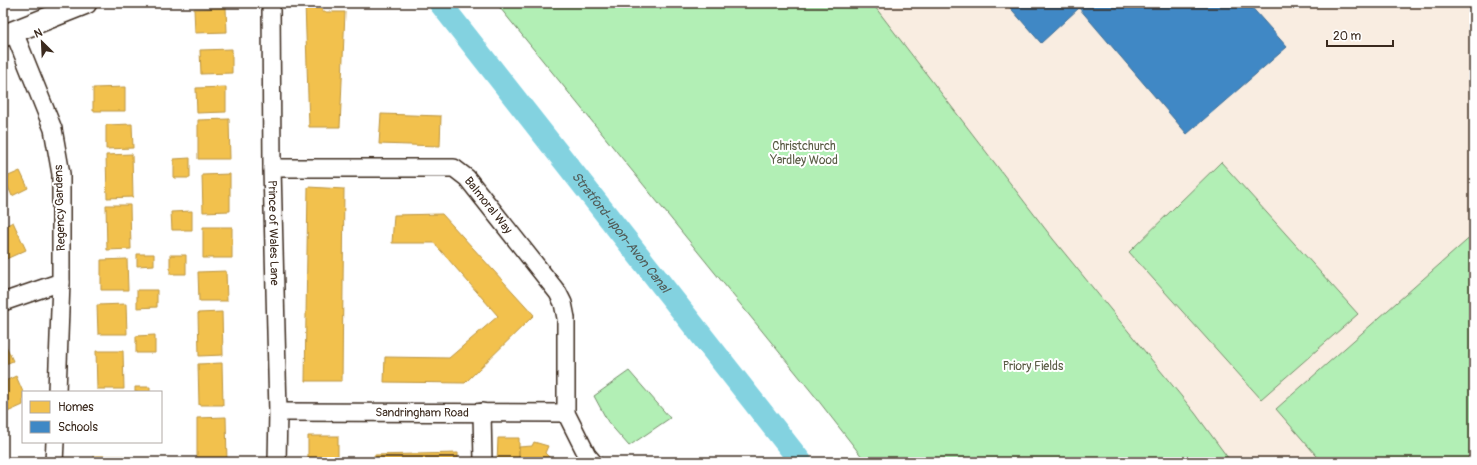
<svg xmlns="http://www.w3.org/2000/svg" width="1477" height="465" viewBox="0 0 1477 465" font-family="Pangolin,sans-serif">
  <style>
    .built { fill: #f9ede1 }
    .green { fill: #b2efb5; stroke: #768c6a }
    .homes { fill: #f2c14e; stroke: #bb9440 }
    .schools { fill: #3f88c5; stroke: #3e6c93 }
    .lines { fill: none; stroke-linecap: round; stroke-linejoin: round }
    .canal { stroke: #83d2e0; stroke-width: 23 }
    .minor-casing { stroke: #3b2a1e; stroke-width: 20 }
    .tertiary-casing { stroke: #3b2a1e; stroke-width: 24 }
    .minor { stroke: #fff; stroke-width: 17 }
    .tertiary { stroke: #fff; stroke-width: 21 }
    .labels { text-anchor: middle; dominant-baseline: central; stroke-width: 4; stroke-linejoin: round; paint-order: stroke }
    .park-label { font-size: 12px; fill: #595b44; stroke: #fff }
    .street-label { font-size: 12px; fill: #3b2a1e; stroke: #fff }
    .water-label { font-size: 13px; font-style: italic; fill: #515c58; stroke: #fff }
  </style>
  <rect width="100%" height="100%" fill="#fff"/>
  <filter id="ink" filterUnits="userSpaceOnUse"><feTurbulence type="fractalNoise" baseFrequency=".025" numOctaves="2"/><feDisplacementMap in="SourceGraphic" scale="8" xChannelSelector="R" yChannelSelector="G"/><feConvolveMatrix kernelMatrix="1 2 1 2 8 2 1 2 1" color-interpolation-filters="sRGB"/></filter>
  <g filter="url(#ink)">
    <path class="built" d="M 872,3 L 1474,3 L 1474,462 L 1231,462 L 1195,413 L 1053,239 Z"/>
    <path class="green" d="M 496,3 L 872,3 L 1053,239 L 1195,413 L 1231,462 L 866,462 L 814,395 Z
      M 1221,162 L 1358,314 L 1261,399 L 1129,252 Z
      M 1474,234 L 1474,462 L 1322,462 L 1276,409 Z
      M 629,371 L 670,418 L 629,446 L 608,422 L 594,396 Z"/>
    <path class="homes" d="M 305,3 L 323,3 L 322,12 L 345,12 L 340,127 L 309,127 Z
      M 226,8 L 227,32 L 195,33 L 194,9 Z
      M 232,49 L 232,73 L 201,74 L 200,50 Z
      M 125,87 L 125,111 L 93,111 L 93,88 Z
      M 226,87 L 226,112 L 197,113 L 196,88 Z
      M 381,114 L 441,116 L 440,146 L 379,144 Z
      M 229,119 L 230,159 L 198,159 L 198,120 Z
      M 132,124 L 133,148 L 106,149 L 106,125 Z
      M 132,154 L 133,197 L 107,198 L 106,155 Z
      M 190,158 L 190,178 L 174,178 L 174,159 Z
      M 20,171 L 28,188 L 12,196 L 4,178 Z
      M 230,174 L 230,211 L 203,212 L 202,175 Z
      M 308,187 L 344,189 L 342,381 L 305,381 Z
      M 106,205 L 130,205 L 131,249 L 107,250 Z
      M 192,211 L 192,230 L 172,230 L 171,212 Z
      M 442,214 L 534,315 L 465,383 L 384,382 L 385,357 L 449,358 L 498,316 L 434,243 L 392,243 L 394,215 Z
      M 13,222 L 26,250 L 4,260 L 3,227 Z
      M 203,227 L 232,227 L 232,258 L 203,258 Z
      M 137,254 L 154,254 L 154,265 L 137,266 Z
      M 170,255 L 186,255 L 186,274 L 170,274 Z
      M 127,259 L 128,290 L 101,290 L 101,260 Z
      M 226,271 L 227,301 L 199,301 L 198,272 Z
      M 137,290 L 157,290 L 157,307 L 137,308 Z
      M 126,304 L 127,334 L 98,334 L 97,305 Z
      M 222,312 L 223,355 L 199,356 L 198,313 Z
      M 155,335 L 155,353 L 136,353 L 136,336 Z
      M 3,339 L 13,361 L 3,365 Z
      M 96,351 L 123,351 L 124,389 L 97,389 Z
      M 222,363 L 223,405 L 199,405 L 198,364 Z
      M 16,376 L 23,392 L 23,405 L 3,414 L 3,382 Z
      M 135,387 L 150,387 L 150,392 L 135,392 Z
      M 226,417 L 227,462 L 197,462 L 197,418 Z
      M 308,436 L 338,436 L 338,462 L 308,462 Z
      M 498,438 L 519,438 L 519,462 L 497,462 Z
      M 534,442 L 548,446 L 545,453 L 554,462 L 519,462 L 519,447 L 532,446 Z
      M 458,453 L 458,462 L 375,462 L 374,455 Z
      M 94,456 L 124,456 L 125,462 L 95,462 Z"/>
    <path class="schools" d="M 1006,3 L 1248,3 L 1287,47 L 1187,134 L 1079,8 L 1041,43 Z"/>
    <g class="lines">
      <path class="canal" id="s1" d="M 440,3 L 801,462"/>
      <g class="minor-casing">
        <g id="minor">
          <path id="s2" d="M 271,3 L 272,168 L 278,412 L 277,462"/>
          <path id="s3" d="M 272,168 L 454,168 L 467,178 L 558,293 L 563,303 L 566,318 L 566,413 L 587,455 L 593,462"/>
          <path d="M 3,302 L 61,282 L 61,174 L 53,129 L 14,32"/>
          <path d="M 57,392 L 61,282"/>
          <path id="s4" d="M 278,412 L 566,413"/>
          <path d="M 482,412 L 483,462"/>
          <path d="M 54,462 L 55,442"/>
        </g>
      </g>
      <g class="tertiary-casing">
        <path id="tertiary" d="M 3,36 L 86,3"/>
      </g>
      <use href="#minor" class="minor"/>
      <use href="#tertiary" class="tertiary"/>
    </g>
  </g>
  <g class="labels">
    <g class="park-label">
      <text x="804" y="146">Christchurch<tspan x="804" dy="14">Yardley Wood</tspan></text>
      <text x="1033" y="366">Priory Fields</text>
    </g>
    <g class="street-label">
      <text stroke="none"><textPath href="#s3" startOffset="233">Balmoral Way</textPath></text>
      <text transform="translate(60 208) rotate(-92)">Regency Gardens</text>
      <text stroke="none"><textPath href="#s2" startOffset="230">Prince of Wales Lane</textPath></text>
      <text stroke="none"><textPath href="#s4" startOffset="144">Sandringham Road</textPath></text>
    </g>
    <g class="water-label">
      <text stroke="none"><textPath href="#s1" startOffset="292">Stratford-upon-Avon Canal</textPath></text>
    </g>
  </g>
  <rect width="1477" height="465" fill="none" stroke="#fff" stroke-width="16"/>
  <rect x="8" y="8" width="1461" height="449" fill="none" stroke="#3b2a1e" stroke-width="1.5" filter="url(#ink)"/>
  <rect x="22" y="391" width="140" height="52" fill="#ffffff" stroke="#b1aaa5"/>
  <rect x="30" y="401" width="20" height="12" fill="#f2c14e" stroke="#b1aaa5"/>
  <text x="58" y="411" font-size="12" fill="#3b2a1e">Homes</text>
  <rect x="30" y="421" width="20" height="12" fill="#3f88c5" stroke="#b1aaa5"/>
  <text x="58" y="431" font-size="12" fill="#3b2a1e">Schools</text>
  <g transform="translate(42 42) rotate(336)" stroke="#ffffff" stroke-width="3" paint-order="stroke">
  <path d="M0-3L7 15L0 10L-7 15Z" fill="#3b2a1e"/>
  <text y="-6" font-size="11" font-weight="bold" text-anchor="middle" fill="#3b2a1e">N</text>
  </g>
  <path d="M1327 40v6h66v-6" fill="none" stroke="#3b2a1e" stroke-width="2"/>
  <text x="1333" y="40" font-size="12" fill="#3b2a1e" stroke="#ffffff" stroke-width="3" paint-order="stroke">20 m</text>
</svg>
